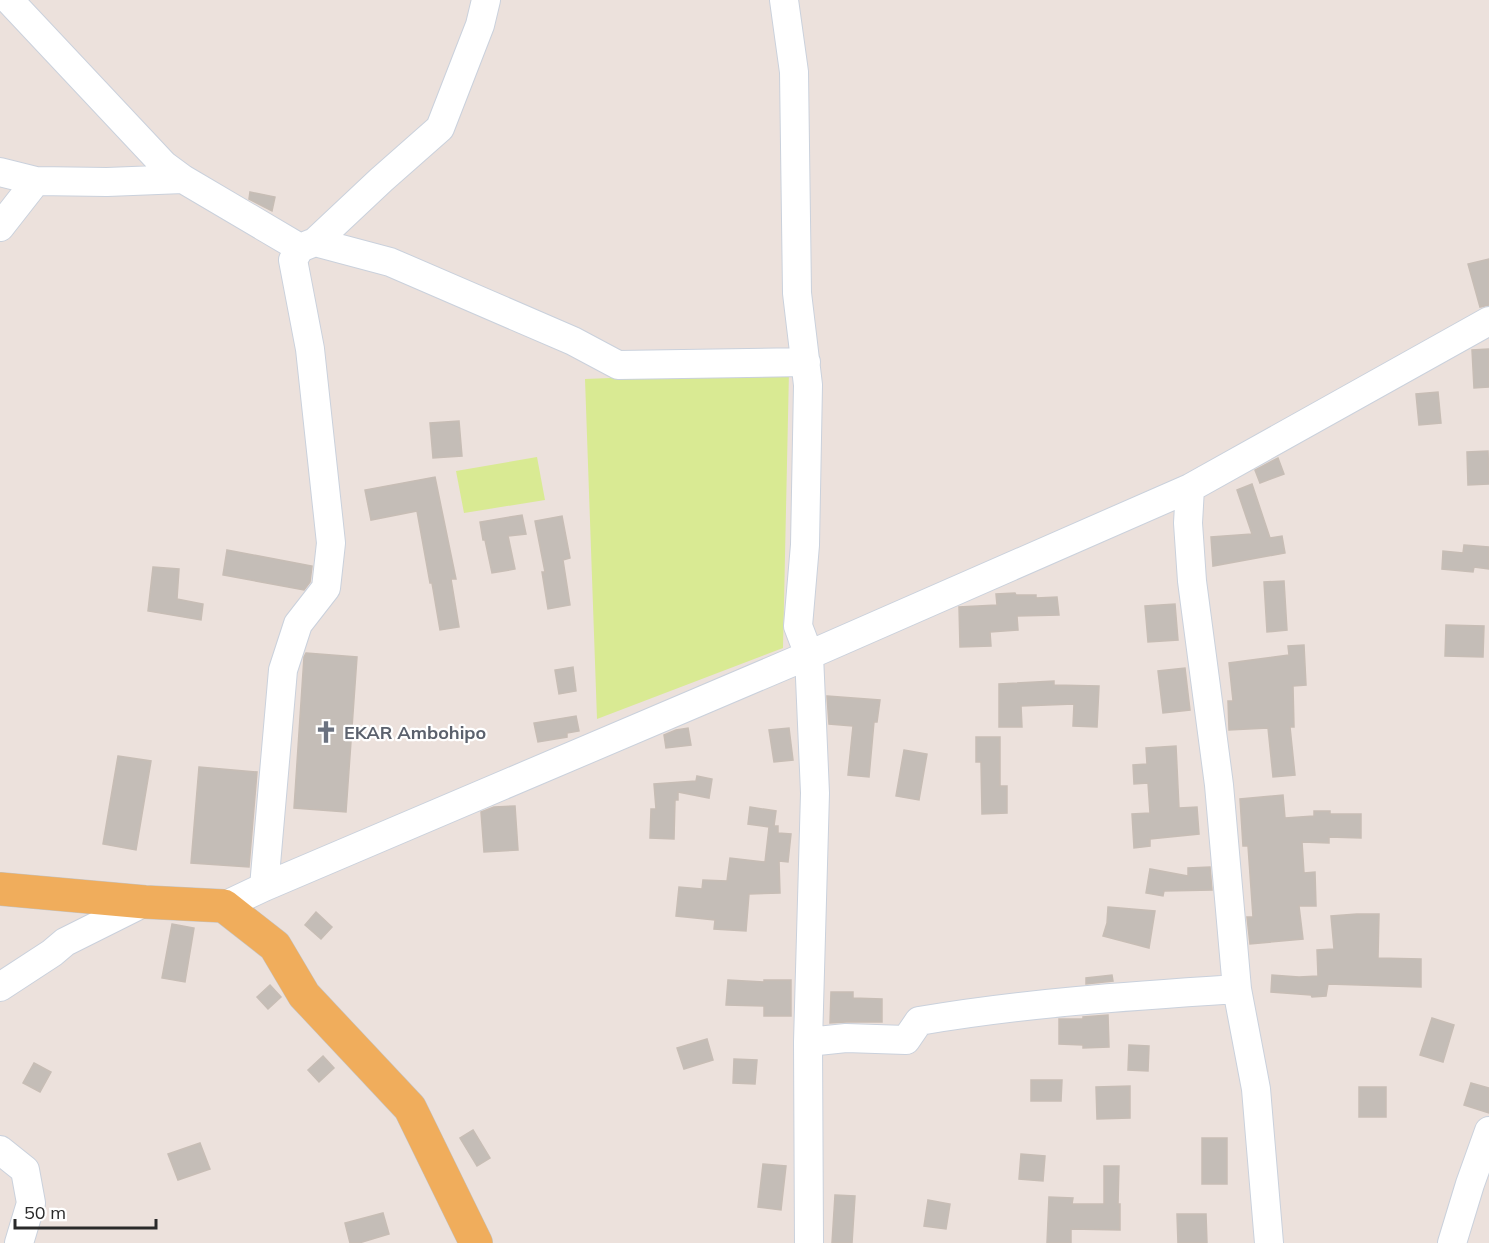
<svg xmlns="http://www.w3.org/2000/svg" width="1489" height="1243" viewBox="0 0 1489 1243" font-family="Mulish,sans-serif">
  <style>
    .pitch { fill: #d9ea93 }
    .building { fill: #c4bdb7; stroke: #c7bdb5; stroke-width: 1.5 }
    .lines { fill: none; stroke-linecap: round; stroke-linejoin: round }
    .minor-casing { stroke: #cad1dc; stroke-width: 30 }
    .major-casing { stroke: #c3c3c3; stroke-width: 34 }
    .minor { stroke: #fff; stroke-width: 28 }
    .major { stroke: #f0ad5c; stroke-width: 33 }
    .labels { text-anchor: middle; dominant-baseline: central; stroke-width: 4.5; stroke-linejoin: round; paint-order: stroke }
    .worship-label { font-size: 18px; font-weight: bold; fill: #5b616d; stroke: #fff; text-anchor: start }
  </style>
  <rect width="100%" height="100%" fill="#ece1dc"/>
  <path class="pitch" d="M 789,371 L 783,648 L 597,719 L 585,379 Z
    M 537,457 L 545,500 L 464,513 L 456,471 Z"/>
  <path class="building" d="M 250,192 L 275,197 L 272,211 L 249,199 Z
    M 1489,259 L 1489,305 L 1480,307 L 1468,264 Z
    M 1489,349 L 1489,387 L 1474,388 L 1472,350 Z
    M 1438,392 L 1441,423 L 1419,425 L 1416,394 Z
    M 459,421 L 462,456 L 433,458 L 430,423 Z
    M 1488,451 L 1489,484 L 1468,485 L 1467,452 Z
    M 1278,458 L 1284,474 L 1260,483 L 1255,470 Z
    M 435,477 L 456,579 L 451,579 L 459,627 L 440,630 L 432,583 L 430,583 L 417,511 L 371,520 L 365,490 Z
    M 1252,484 L 1270,538 L 1282,536 L 1285,553 L 1213,566 L 1211,537 L 1252,534 L 1237,490 Z
    M 522,515 L 526,534 L 508,536 L 515,569 L 492,573 L 485,540 L 483,540 L 480,522 Z
    M 562,516 L 570,558 L 563,560 L 570,605 L 548,609 L 542,572 L 545,572 L 535,521 Z
    M 1464,545 L 1489,547 L 1489,569 L 1474,567 L 1473,572 L 1442,569 L 1443,551 L 1463,553 Z
    M 227,550 L 312,566 L 310,582 L 304,590 L 223,575 Z
    M 153,567 L 179,569 L 177,599 L 203,604 L 201,620 L 148,611 Z
    M 1284,581 L 1287,630 L 1267,632 L 1264,582 Z
    M 1015,593 L 1016,595 L 1036,595 L 1036,598 L 1057,597 L 1059,615 L 1017,616 L 1018,630 L 990,632 L 991,646 L 960,647 L 959,607 L 997,605 L 996,594 Z
    M 1175,604 L 1178,640 L 1148,642 L 1145,606 Z
    M 1446,625 L 1484,626 L 1483,657 L 1445,656 Z
    M 1304,645 L 1306,685 L 1293,686 L 1294,727 L 1290,727 L 1295,775 L 1273,777 L 1268,728 L 1229,730 L 1228,701 L 1233,701 L 1229,663 L 1289,655 L 1288,646 Z
    M 306,653 L 357,657 L 346,812 L 294,808 L 304,657 Z
    M 573,667 L 576,691 L 559,694 L 555,670 Z
    M 1185,668 L 1190,710 L 1163,713 L 1158,671 Z
    M 1054,681 L 1054,685 L 1099,686 L 1097,727 L 1073,726 L 1074,704 L 1021,706 L 1022,727 L 999,727 L 999,684 Z
    M 827,696 L 880,700 L 877,722 L 874,722 L 869,777 L 848,775 L 853,726 L 829,724 Z
    M 576,716 L 579,731 L 567,733 L 567,737 L 538,742 L 534,723 Z
    M 688,728 L 691,745 L 666,748 L 664,735 L 676,730 Z
    M 789,728 L 793,760 L 774,762 L 769,730 Z
    M 976,737 L 1000,737 L 1000,786 L 1007,786 L 1007,813 L 982,814 L 981,762 L 976,762 Z
    M 1176,746 L 1179,808 L 1197,807 L 1199,834 L 1150,839 L 1150,846 L 1134,848 L 1132,814 L 1150,813 L 1148,783 L 1134,784 L 1133,765 L 1147,764 L 1146,748 Z
    M 904,750 L 927,754 L 919,800 L 896,796 Z
    M 118,756 L 151,761 L 136,850 L 103,844 Z
    M 199,767 L 257,772 L 249,867 L 191,863 Z
    M 697,776 L 712,779 L 709,798 L 678,792 L 678,800 L 675,800 L 674,839 L 650,838 L 651,809 L 656,809 L 654,784 L 696,781 Z
    M 1283,795 L 1285,818 L 1314,816 L 1314,811 L 1330,811 L 1330,814 L 1361,814 L 1361,838 L 1329,837 L 1329,843 L 1302,842 L 1304,873 L 1315,872 L 1316,906 L 1299,906 L 1303,939 L 1250,944 L 1247,917 L 1253,917 L 1248,846 L 1243,846 L 1240,799 Z
    M 515,806 L 518,850 L 484,852 L 481,812 L 494,807 Z
    M 750,807 L 776,811 L 774,826 L 778,826 L 778,833 L 791,834 L 788,862 L 779,861 L 780,893 L 749,894 L 746,931 L 714,929 L 715,920 L 676,916 L 679,887 L 702,889 L 703,880 L 727,881 L 730,858 L 765,862 L 769,827 L 748,824 Z
    M 1210,867 L 1212,890 L 1164,891 L 1163,896 L 1146,893 L 1150,869 L 1188,876 L 1188,868 Z
    M 1108,907 L 1155,911 L 1149,948 L 1103,936 L 1107,923 Z
    M 316,912 L 332,927 L 321,939 L 305,925 Z
    M 1357,914 L 1379,914 L 1378,958 L 1421,959 L 1421,987 L 1328,984 L 1326,996 L 1312,997 L 1311,995 L 1271,992 L 1272,975 L 1299,977 L 1318,976 L 1317,950 L 1334,949 L 1331,916 Z
    M 172,924 L 194,928 L 185,982 L 162,978 Z
    M 1112,975 L 1113,981 L 1086,984 L 1086,978 Z
    M 728,980 L 764,982 L 764,980 L 791,980 L 791,1016 L 764,1016 L 764,1006 L 726,1005 Z
    M 270,985 L 281,997 L 268,1009 L 257,997 Z
    M 831,992 L 853,992 L 853,998 L 882,999 L 882,1022 L 846,1022 L 830,1023 Z
    M 1108,1015 L 1109,1047 L 1083,1048 L 1083,1045 L 1059,1044 L 1059,1019 L 1083,1019 L 1083,1017 Z
    M 1432,1018 L 1454,1025 L 1443,1062 L 1420,1055 Z
    M 707,1039 L 713,1060 L 684,1069 L 677,1048 Z
    M 1129,1045 L 1149,1046 L 1148,1071 L 1128,1070 Z
    M 323,1056 L 334,1068 L 319,1082 L 308,1070 Z
    M 734,1059 L 757,1060 L 755,1084 L 733,1083 Z
    M 34,1063 L 51,1072 L 40,1092 L 23,1083 Z
    M 1031,1080 L 1062,1080 L 1061,1101 L 1031,1101 Z
    M 1471,1083 L 1489,1088 L 1489,1113 L 1464,1105 Z
    M 1130,1086 L 1130,1118 L 1097,1119 L 1096,1087 Z
    M 1359,1087 L 1386,1087 L 1386,1117 L 1359,1117 Z
    M 473,1130 L 490,1158 L 477,1166 L 460,1138 Z
    M 1202,1138 L 1227,1138 L 1227,1184 L 1202,1184 Z
    M 200,1143 L 210,1169 L 178,1180 L 168,1154 Z
    M 1021,1154 L 1045,1156 L 1043,1181 L 1019,1179 Z
    M 763,1164 L 786,1166 L 781,1210 L 758,1207 Z
    M 1104,1166 L 1119,1166 L 1118,1204 L 1120,1204 L 1120,1230 L 1071,1229 L 1071,1243 L 1047,1243 L 1049,1197 L 1073,1198 L 1072,1204 L 1104,1204 Z
    M 835,1195 L 855,1196 L 852,1243 L 832,1243 Z
    M 928,1200 L 950,1204 L 946,1229 L 924,1226 Z
    M 383,1213 L 389,1234 L 359,1243 L 350,1243 L 345,1223 Z
    M 1177,1214 L 1206,1214 L 1207,1243 L 1178,1243 Z"/>
  <g class="lines">
    <g class="minor-casing">
      <path id="minor" d="M 9,0 L 164,165 L 183,179 L 300,248 L 293,260 L 310,349 L 331,543 L 326,588 L 298,624 L 283,670 L 264,887
        M 784,0 L 794,72 L 797,293 L 808,385 L 805,545 L 798,626 L 809,655 L 815,793 L 808,1042 L 809,1243
        M 0,172 L 36,181 L 107,182 L 183,179
        M 0,227 L 36,181
        M 315,242 L 381,180 L 440,128 L 480,25 L 486,0
        M 300,248 L 315,242 L 390,262 L 573,341 L 618,365 L 806,362
        M 1190,488 L 1188,523 L 1192,581 L 1219,785 L 1237,989 L 1256,1089 L 1269,1243
        M 224,906 L 264,887 L 809,655 L 1190,488 L 1489,321
        M 0,987 L 52,953 L 65,942 L 145,902
        M 808,1042 L 846,1038 L 906,1040 L 919,1021 C 1024,1003 1130,996 1237,989
        M 0,1150 L 25,1170 L 31,1203 L 19,1243
        M 1452,1243 L 1470,1184 L 1489,1131"/>
    </g>
    <g class="major-casing">
      <path id="major" d="M 0,889 L 145,902 L 224,906 L 275,946 L 304,995 L 410,1108 L 476,1243"/>
    </g>
    <use href="#minor" class="minor"/>
    <use href="#major" class="major"/>
  </g>
  <defs>
    <g id="church-bare" transform="scale(1.8)"><path d="M-1.2-6h2.4v3.5h3.3v2.4h-3.3V6h-2.4V-.1h-3.3v-2.4h3.3Z" fill="#6b7280" stroke="#fff" stroke-width="2.5" paint-order="stroke"/></g>
  </defs>
  <g fill-rule="evenodd">
    <use href="#church-bare" x="326" y="732"/>
  </g>
  <g class="labels">
    <g class="worship-label">
      <text x="344" y="732">EKAR Ambohipo</text>
    </g>
  </g>
  <path d="M15 1219v9h141v-9" fill="none" stroke="#2a2a2a" stroke-width="3"/>
  <text x="24" y="1219" font-size="18" fill="#2a2a2a" stroke="#ffffff" stroke-width="4.5" paint-order="stroke">50 m</text>
</svg>
